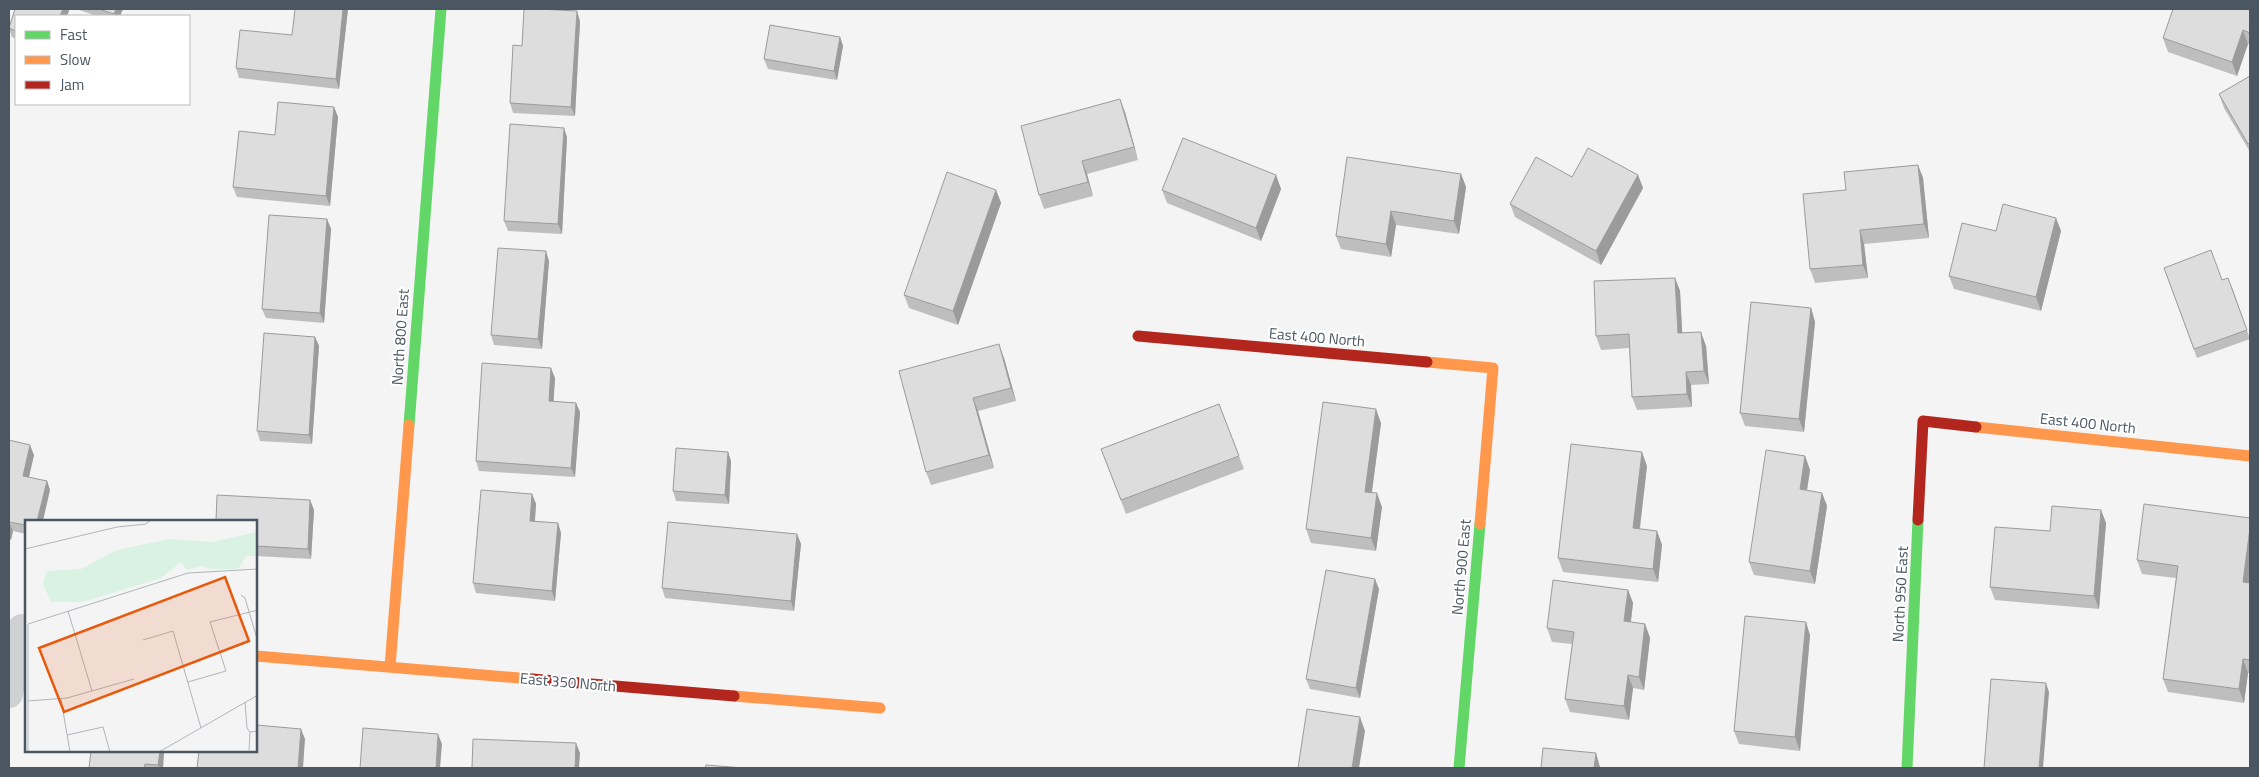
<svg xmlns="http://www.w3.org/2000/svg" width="2259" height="777" viewBox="0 0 2259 777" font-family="'Titillium Web',sans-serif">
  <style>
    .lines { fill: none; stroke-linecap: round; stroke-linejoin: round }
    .street { stroke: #ced0d2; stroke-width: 28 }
    .fast { stroke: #63d668; stroke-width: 11 }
    .slow { stroke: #ff974d; stroke-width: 11 }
    .jam { stroke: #b3261e; stroke-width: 11 }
    .wall { fill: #bebebf }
    .shaded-wall { fill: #9b9b9b }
    .building { fill: #ddddde; stroke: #9b9b9b }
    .labels { text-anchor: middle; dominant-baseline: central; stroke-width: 4; stroke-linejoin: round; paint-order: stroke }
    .street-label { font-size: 15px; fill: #4a5661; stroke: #fff }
    .inset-road { fill: none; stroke: #b0b5b9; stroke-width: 1 }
    .view { fill: #e8590c; fill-opacity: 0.15; stroke: #e8590c; stroke-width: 2.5 }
    .inset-edge { fill: none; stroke: #4a5661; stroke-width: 2.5 }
  </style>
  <rect width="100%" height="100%" fill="#f4f4f4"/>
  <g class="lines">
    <path class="street" d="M 9,694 L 22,628"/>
    <path class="fast" d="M 409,425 L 441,9
      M 1459,768 L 1480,524
      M 1907,768 L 1918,520"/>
    <path class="slow" d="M 1427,362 L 1493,368 L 1480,524
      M 1976,427 L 2250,456
      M 256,656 L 532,679
      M 390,667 L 409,425
      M 734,696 L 880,708"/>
    <path class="jam" d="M 1138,336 L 1427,362
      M 1918,520 L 1923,421 L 1976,427
      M 532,679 L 734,696"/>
  </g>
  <path class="wall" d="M 15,9 L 68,9 L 69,11 L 67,16 L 16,16 L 16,39 L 12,37 L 9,29 L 9,26 Z
    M 76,9 L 123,9 L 120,16 L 97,16 Z
    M 348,9 L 339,89 L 239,78 L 236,68 L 292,35 Z
    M 2250,9 L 2250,45 L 2248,44 L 2237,76 L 2168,52 L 2163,38 Z
    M 580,21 L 575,116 L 513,113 L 510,103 L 522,46 Z
    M 840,37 L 843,46 L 837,80 L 768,69 L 764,59 Z
    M 2250,76 L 2250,152 L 2224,108 L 2219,94 Z
    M 334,107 L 338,117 L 330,206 L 237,197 L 233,187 L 275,135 Z
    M 1125,112 L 1138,160 L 1087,174 L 1093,196 L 1044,209 L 1039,195 Z
    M 567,137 L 562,234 L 508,231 L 504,221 Z
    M 1918,165 L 1923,178 L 1929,238 L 1864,244 L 1868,278 L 1815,283 L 1810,269 L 1846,190 Z
    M 1461,174 L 1466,187 L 1459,234 L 1396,225 L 1391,257 L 1341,249 L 1336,236 Z
    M 1276,175 L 1281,189 L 1261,241 L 1167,203 L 1162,190 Z
    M 1638,175 L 1643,188 L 1601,265 L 1515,217 L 1510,204 L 1572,177 Z
    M 996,190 L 1001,203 L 958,325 L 909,308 L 904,295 Z
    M 2056,218 L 2061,231 L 2041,311 L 1954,289 L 1949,276 L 1996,231 Z
    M 327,219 L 331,229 L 324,323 L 266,318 L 262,309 Z
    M 549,261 L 542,349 L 494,345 L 491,335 Z
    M 2164,268 L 2222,280 L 2232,287 L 2250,339 L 2197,358 Z
    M 1675,278 L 1680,291 L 1682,333 L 1706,346 L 1709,384 L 1691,385 L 1692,407 L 1637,410 L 1632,397 L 1629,348 L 1601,350 L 1596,336 Z
    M 1811,308 L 1815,322 L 1804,432 L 1745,426 L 1740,413 Z
    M 315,337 L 319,346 L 312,444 L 260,441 L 257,431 Z
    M 1004,358 L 1016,401 L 978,411 L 994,468 L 931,485 L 926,472 L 899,371 Z
    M 555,378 L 553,401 L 576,403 L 580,412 L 575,477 L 479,471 L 476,461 Z
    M 1219,404 L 1244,469 L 1126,514 L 1101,449 Z
    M 1381,423 L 1372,492 L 1382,507 L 1376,551 L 1311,543 L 1306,529 Z
    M 9,440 L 34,455 L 29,477 L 47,481 L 50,490 L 26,521 L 26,534 L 13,531 L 11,540 L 9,540 Z
    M 728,452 L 731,461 L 729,504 L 676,501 L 673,491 Z
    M 1805,456 L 1810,470 L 1807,490 L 1822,493 L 1827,506 L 1815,584 L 1754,575 L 1749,562 Z
    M 1647,466 L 1640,529 L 1657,531 L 1662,545 L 1658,582 L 1563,572 L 1558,558 Z
    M 532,494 L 536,504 L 535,521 L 558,523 L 561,533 L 555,601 L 476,593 L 473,583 Z
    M 310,500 L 314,510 L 311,559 L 256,556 L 256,521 Z
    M 2101,510 L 2106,523 L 2099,609 L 1995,600 L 1990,587 L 2050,531 Z
    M 2250,518 L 2250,673 L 2248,673 L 2244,703 L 2168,692 L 2163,679 L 2176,578 L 2142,574 L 2137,560 Z
    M 797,534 L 801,544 L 794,611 L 665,598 L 662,588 Z
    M 1379,589 L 1360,698 L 1310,689 L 1306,679 Z
    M 1628,590 L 1633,603 L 1631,622 L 1645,624 L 1650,638 L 1644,690 L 1633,688 L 1629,720 L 1570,712 L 1565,699 L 1572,644 L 1552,642 L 1547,628 Z
    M 1810,635 L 1800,751 L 1739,744 L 1734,731 Z
    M 164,751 L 163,768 L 89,768 Z"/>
  <path class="shaded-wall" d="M 63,9 L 68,9 L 69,11 L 67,16 L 60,16 Z
    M 116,9 L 123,9 L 120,16 L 115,16 L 114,14 Z
    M 343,9 L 348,9 L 339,89 L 336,79 Z
    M 577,11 L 580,21 L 575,116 L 571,107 Z
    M 2243,30 L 2248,44 L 2237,76 L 2232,62 Z
    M 840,37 L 843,46 L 837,80 L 834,71 Z
    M 1120,99 L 1125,112 L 1138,160 L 1134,147 Z
    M 334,107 L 338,117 L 330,206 L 326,196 Z
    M 564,128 L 567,137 L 562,234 L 558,224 Z
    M 1082,161 L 1087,174 L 1093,196 L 1088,182 Z
    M 1918,165 L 1923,178 L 1929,238 L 1924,224 Z
    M 1461,174 L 1466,187 L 1459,234 L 1454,221 Z
    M 1276,175 L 1281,189 L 1261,241 L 1256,228 Z
    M 1638,175 L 1643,188 L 1601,265 L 1596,251 Z
    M 996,190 L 1001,203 L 958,325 L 953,311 Z
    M 1391,211 L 1396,225 L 1391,257 L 1386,244 Z
    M 2056,218 L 2061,231 L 2041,311 L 2036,297 Z
    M 327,219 L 331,229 L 324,323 L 320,313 Z
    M 1860,230 L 1864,244 L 1868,278 L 1863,265 Z
    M 546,251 L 549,261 L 542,349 L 538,339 Z
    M 1675,278 L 1680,291 L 1683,347 L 1678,333 Z
    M 1811,308 L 1815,322 L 1804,432 L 1799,419 Z
    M 1701,332 L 1706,346 L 1709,384 L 1704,371 Z
    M 315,337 L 319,346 L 312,444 L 309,435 Z
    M 999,344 L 1004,358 L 1016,401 L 1011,388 Z
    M 551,368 L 555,378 L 553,411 L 549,401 Z
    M 1686,372 L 1691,385 L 1692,407 L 1687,394 Z
    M 973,398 L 978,411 L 994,468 L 989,455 Z
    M 576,403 L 580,412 L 575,477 L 571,468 Z
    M 1376,409 L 1381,423 L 1370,505 L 1365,492 Z
    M 30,445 L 34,455 L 27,485 L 23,476 Z
    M 728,452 L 731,461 L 729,504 L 725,495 Z
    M 1642,452 L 1647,466 L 1638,542 L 1633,528 Z
    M 1805,456 L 1810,470 L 1805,503 L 1800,489 Z
    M 47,481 L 50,490 L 43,521 L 37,521 Z
    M 1377,493 L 1382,507 L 1376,551 L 1371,538 Z
    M 1822,493 L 1827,506 L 1815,584 L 1810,571 Z
    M 532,494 L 536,504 L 534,531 L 530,521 Z
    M 310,500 L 314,510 L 311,559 L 308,549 Z
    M 2101,510 L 2106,523 L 2099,609 L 2094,596 Z
    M 9,522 L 13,531 L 11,540 L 9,535 Z
    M 558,523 L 561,533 L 555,601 L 552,591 Z
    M 2250,528 L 2250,579 L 2248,596 L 2243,582 Z
    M 1657,531 L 1662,545 L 1658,582 L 1653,569 Z
    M 797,534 L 801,544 L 794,611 L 791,601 Z
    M 1375,579 L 1379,589 L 1360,698 L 1356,688 Z
    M 1628,590 L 1633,603 L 1629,635 L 1624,621 Z
    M 1806,622 L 1810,635 L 1800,751 L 1795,737 Z
    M 1645,624 L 1650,638 L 1644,690 L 1639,677 Z
    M 2243,659 L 2248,673 L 2244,703 L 2239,689 Z
    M 1628,675 L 1633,688 L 1629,720 L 1624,706 Z
    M 2046,683 L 2049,692 L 2043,768 L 2039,768 Z
    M 1360,717 L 1365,731 L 1359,768 L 1352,768 Z
    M 301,729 L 305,739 L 303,768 L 298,768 Z
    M 438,734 L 442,744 L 440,768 L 436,768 Z
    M 576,743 L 580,753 L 579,768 L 575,768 Z
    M 160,751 L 164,751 L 163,768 L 160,768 L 158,765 Z
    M 1596,753 L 1600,767 L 1600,768 L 1594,768 Z"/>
  <path class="building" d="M 15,9 L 63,9 L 60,16 L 16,16 L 16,31 L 9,28 Z
    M 99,9 L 116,9 L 114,14 Z
    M 295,9 L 343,9 L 336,79 L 236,68 L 240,30 L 292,35 Z
    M 524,9 L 538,9 L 577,11 L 571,107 L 510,103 L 513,45 L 522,46 Z
    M 2173,9 L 2250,9 L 2250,33 L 2243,30 L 2232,62 L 2163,38 Z
    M 770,25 L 840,37 L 834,71 L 764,59 Z
    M 2250,76 L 2250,143 L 2248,144 L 2219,94 Z
    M 1120,99 L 1134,147 L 1082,161 L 1088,182 L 1039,195 L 1021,126 Z
    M 278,102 L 334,107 L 326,196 L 233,187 L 239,131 L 275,135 Z
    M 510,124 L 564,128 L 558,224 L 504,221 Z
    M 1183,138 L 1276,175 L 1256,228 L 1162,190 Z
    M 1588,148 L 1638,175 L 1596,251 L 1510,204 L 1536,157 L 1572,177 Z
    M 1347,157 L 1461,174 L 1454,221 L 1391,211 L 1386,244 L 1336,236 Z
    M 1918,165 L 1924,224 L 1860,230 L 1863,265 L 1810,269 L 1803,194 L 1846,190 L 1844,172 Z
    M 947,172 L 996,190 L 953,311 L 904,295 Z
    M 2003,204 L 2056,218 L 2036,297 L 1949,276 L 1962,223 L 1996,231 Z
    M 269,215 L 327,219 L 320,313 L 262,309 Z
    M 498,248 L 546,251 L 538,339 L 491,335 Z
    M 2211,250 L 2222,280 L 2228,278 L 2247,330 L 2194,349 L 2164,268 Z
    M 1675,278 L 1678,333 L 1701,332 L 1704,371 L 1686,372 L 1687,394 L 1632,397 L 1629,334 L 1596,336 L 1594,281 Z
    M 1751,302 L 1811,308 L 1799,419 L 1740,413 Z
    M 264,333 L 315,337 L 309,435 L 257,431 Z
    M 999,344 L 1011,388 L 973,398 L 989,455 L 926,472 L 899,371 Z
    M 482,363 L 551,368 L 549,401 L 576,403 L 571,468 L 476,461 Z
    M 1323,402 L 1376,409 L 1365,492 L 1377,493 L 1371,538 L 1306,529 Z
    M 1219,404 L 1239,456 L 1121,500 L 1101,449 Z
    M 9,440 L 30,445 L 23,476 L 47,481 L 37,521 L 26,521 L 26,525 L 9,522 L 9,523 Z
    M 1571,444 L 1642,452 L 1633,528 L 1657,531 L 1653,569 L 1558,558 Z
    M 676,448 L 728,452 L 725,495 L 673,491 Z
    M 1766,450 L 1805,456 L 1800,489 L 1822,493 L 1810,571 L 1749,562 Z
    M 481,490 L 532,494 L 530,521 L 558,523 L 552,591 L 473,583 Z
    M 217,495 L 310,500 L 308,549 L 256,546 L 256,521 L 216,521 Z
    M 2144,504 L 2250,518 L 2250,528 L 2243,582 L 2250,583 L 2250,660 L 2243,659 L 2239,689 L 2163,679 L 2178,566 L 2137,560 Z
    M 2052,506 L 2101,510 L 2094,596 L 1990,587 L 1995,527 L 2050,531 Z
    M 668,522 L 797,534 L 791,601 L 662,588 Z
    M 1326,570 L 1375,579 L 1356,688 L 1306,679 Z
    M 1553,580 L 1628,590 L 1624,621 L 1645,624 L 1639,677 L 1628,675 L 1624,706 L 1565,699 L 1574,632 L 1547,628 Z
    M 1745,616 L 1806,622 L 1795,737 L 1734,731 Z
    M 1991,679 L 2046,683 L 2039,768 L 1984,768 Z
    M 1307,709 L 1360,717 L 1352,768 L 1298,768 Z
    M 256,725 L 301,729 L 298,768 L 197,768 L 199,751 L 256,751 Z
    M 363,728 L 438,734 L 436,768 L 360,768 Z
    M 473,739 L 576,743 L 575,768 L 472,768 Z
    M 1543,748 L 1596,753 L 1594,768 L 1541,768 Z
    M 91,751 L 160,751 L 158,765 L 145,764 L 144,768 L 89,768 Z
    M 706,765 L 744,768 L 705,768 Z"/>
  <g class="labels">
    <g class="street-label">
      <text transform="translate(400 337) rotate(-86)">North 800 East</text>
      <text transform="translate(1317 337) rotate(5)">East 400 North</text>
      <text transform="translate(2088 423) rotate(6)">East 400 North</text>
      <text transform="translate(1461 567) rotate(-85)">North 900 East</text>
      <text transform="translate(1900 594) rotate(-87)">North 950 East</text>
      <text transform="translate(568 682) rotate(5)">East 350 North</text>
    </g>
  </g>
  <g transform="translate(25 520)">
    <rect width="232" height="232" fill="#f4f4f4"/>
    <path d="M 232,12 L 232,36 L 221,36 L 214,48 L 208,49 L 186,49 L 177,46 L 162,50 L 156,42 L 136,58 L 58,82 L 26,82 L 18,64 L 22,51 L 56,49 L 92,30 L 144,19 L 187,22 Z" fill="#d9f2e3"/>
    <path class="inset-road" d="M 0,29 L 92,7 L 121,4 L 126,0M 216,75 L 220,78 L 233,122M 43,91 L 67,171M 118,120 L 148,111 L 176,208M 163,162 L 201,151 L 185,102 L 233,90M 36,179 L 45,232M 3,181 L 42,178 L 109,159M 220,182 L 222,208 L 225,212 L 233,211M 42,215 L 78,207 L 85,232M 224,230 L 225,212M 3,232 L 3,104 L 163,53 L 233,49M 134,232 L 233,175"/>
    <path class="view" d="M 200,57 L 224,121 L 39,192 L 14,128 Z"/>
    <rect width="232" height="232" class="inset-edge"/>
  </g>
  <rect width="2259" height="777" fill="none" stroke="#4a5661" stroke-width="20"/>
  <rect x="15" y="15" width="175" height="90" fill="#ffffff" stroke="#b7bbc0"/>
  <rect x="25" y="31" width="25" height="8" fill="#63d668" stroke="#b7bbc0"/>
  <text x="60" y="40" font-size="15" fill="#4a5661">Fast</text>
  <rect x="25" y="56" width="25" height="8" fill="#ff974d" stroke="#b7bbc0"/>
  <text x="60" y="65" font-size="15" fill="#4a5661">Slow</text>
  <rect x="25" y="81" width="25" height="8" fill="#b3261e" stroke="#b7bbc0"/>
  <text x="60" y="90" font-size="15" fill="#4a5661">Jam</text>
</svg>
